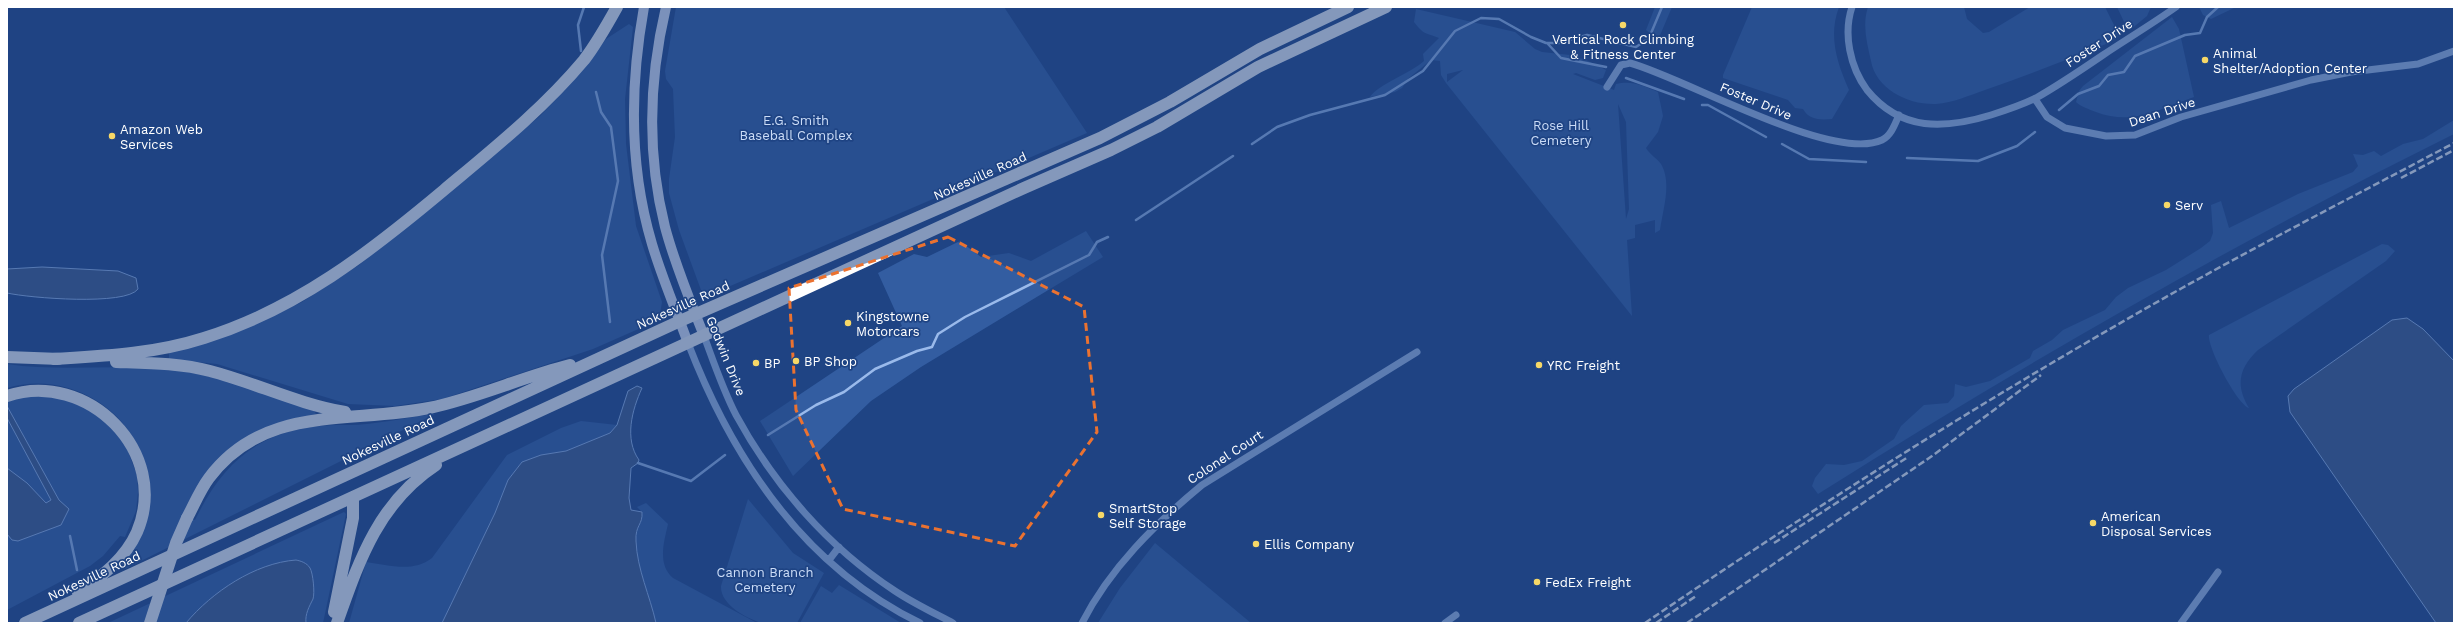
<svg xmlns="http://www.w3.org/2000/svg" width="2461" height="630" viewBox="0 0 2461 630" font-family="'Work Sans',sans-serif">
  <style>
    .green { fill: #335da1; fill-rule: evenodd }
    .water { fill: #3e5988; stroke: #9abaeb }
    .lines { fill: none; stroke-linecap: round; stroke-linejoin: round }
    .stream { stroke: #9abaeb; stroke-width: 2.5 }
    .minor { stroke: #a7c0e9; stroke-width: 7 }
    .major { stroke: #eaf0fe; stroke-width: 10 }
    .highway { stroke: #fff; stroke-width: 12 }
    .rail { stroke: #fff; stroke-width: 2.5; stroke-dasharray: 7 3; stroke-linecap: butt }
    .highway-bridge { stroke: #fff; stroke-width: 12 }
    .marked { fill: none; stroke: #eb7230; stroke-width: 3; stroke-dasharray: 8 5; stroke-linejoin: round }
    .poi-dot { fill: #f7d867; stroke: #1f4484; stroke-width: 1.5 }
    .labels { text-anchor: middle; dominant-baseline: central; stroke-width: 3.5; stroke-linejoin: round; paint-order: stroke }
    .poi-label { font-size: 13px; fill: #fff; stroke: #1f4484; text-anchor: start }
    .street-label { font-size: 13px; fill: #fff; stroke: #1f4484 }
    .park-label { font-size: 13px; fill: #cbdcf7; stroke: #1f4484 }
  </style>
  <rect width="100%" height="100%" fill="#1f4484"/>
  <path class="green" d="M 676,7 L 1004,7 L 1087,133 L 714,293 L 707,294 L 701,290 L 679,230 L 669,193 L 669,179 L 675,137 L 673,89 L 666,79 L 665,71 Z
    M 1655,7 L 1672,7 L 1658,40 L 1646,30 Z
    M 1752,7 L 1839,7 C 1828,36 1837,63 1849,90 L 1832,119 C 1820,120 1809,120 1803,109 L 1795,108 L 1788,100 L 1723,78 L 1723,75 Z
    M 1868,7 L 1964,7 L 1967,19 L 1983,33 L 1989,32 L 2030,7 L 2105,7 L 2117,31 L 2122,34 L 2111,42 C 2069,59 2028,75 1985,90 C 1970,95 1953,103 1936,104 C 1908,105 1876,89 1871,61 C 1867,43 1862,25 1868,7 Z
    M 2117,7 L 2151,7 L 2147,16 L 2130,30 L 2127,28 Z
    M 2199,7 L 2236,7 L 2211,19 L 2203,15 Z
    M 1416,9 L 1515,32 L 1535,49 L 1542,52 L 1570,55 L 1586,60 L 1606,70 L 1603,78 L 1595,80 L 1576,73 L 1573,74 L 1614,90 L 1616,84 C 1632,80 1644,86 1658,92 L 1663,116 L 1658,132 L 1646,148 C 1650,155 1657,158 1661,164 C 1672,183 1663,209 1660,230 L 1655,233 L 1655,220 L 1635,225 L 1635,238 L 1627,240 L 1632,316 L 1446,83 L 1441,75 L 1440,61 L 1431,60 L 1409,78 L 1402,88 L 1395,92 L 1370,97 C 1377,85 1411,73 1424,61 L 1423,54 L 1439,38 C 1425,32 1425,36 1414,22 ZM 1463,70 L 1447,82 L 1447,74 ZM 1618,104 L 1626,122 L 1629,209 L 1626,219 Z
    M 2172,17 L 2179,29 L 2194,97 C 2159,109 2133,126 2096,112 C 2089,109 2081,107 2076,102 L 2079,91 L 2083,86 Z
    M 629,24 L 633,27 L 625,99 L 626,144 L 636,226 L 662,302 L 660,314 L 652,323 L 593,349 L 442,399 L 395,406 L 348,404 L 217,364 L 169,359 L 169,352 L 269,318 L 302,302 L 359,265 L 540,116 L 575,79 L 606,39 Z
    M 2454,120 L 2454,134 C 2236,242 2024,364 1818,494 L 1812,486 L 1815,478 L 1826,464 L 1844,465 L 1862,461 L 1894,439 L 1901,426 L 1924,405 L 1948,403 L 1954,396 L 1955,384 L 1966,387 L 1990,381 L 2030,358 L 2033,351 L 2052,340 L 2063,330 L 2105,310 L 2116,297 L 2128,288 L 2166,270 L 2201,248 L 2210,241 L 2213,233 L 2211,205 L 2221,201 L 2229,228 L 2298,194 L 2353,172 L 2358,166 L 2353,154 L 2363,155 L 2374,151 L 2381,156 L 2403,144 L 2423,139 Z
    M 1086,231 L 1103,257 L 921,367 L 871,401 L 793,476 L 760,421 L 902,326 L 878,273 L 914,254 L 927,257 L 960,241 L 981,257 L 1009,253 L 1031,261 Z
    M 2382,244 L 2388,245 L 2395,251 L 2386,261 L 2258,350 C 2239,368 2235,385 2249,408 C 2237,404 2207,347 2209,335 Z
    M 7,364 C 60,372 113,364 165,369 C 217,374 266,394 314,411 L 316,414 L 288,420 L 253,435 L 185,515 L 195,520 C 228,452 271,424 348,425 C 375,425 408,417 435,414 L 125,569 L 123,564 C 140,541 143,528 143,499 C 144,488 146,474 144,463 C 143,455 138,448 135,441 C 111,396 55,373 7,388 Z
    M 23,396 L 59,397 L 99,414 L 124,441 L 137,475 L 138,492 L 136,511 L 125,537 L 120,536 L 103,556 L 90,566 L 7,610 L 7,402 Z
    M 581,421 L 617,425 L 610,433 L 566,451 L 541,455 L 522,462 L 508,480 L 495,513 L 442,623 L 349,623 L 366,562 C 388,565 413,573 432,558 L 507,455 L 561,428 Z
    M 748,499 L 793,553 L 824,573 L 797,623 C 786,623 772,626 762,623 C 745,618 720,604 721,586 Z
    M 646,503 L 668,524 C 664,542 657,564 673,578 L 757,623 L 656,623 C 650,596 637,569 636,541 C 635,525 643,525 642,512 L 637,507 Z
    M 344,512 L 346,514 L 323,623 L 306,623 L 305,617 L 313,598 L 310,569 L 245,575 L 215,596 L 186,623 L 108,623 Z
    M 1155,543 L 1251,623 L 1098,623 L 1120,588 Z
    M 839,585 L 901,623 L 800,623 L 821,586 L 832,593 Z"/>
  <path class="water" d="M 42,267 L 118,271 L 136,278 L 138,289 C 126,306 29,298 7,293 L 7,269 Z
    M 2407,318 L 2423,329 L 2454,361 L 2454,623 L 2436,623 L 2290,412 L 2288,396 L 2294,389 L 2392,320 Z
    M 637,386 L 642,388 C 632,410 624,439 639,460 L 638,463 L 631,468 L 629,498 L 631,510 L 642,512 C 643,525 635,525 636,541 C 637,569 650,596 656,623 L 442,623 L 495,513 L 508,480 L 522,462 L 541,455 L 566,451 L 610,433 L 617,425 L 628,391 Z
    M 7,406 L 59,500 L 69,509 L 61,525 L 18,541 L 12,540 L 7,534 L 7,468 L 27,483 L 46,503 L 51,500 L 7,418 Z
    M 296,560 C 301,561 307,563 310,568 C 313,573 315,593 313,599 C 309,607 305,614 306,623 L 186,623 C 212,592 255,563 296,560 Z"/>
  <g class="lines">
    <path class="stream" d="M 1548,44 L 1561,58 L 1606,67
      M 581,51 L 578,25 L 584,7
      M 1626,78 L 1684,99
      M 596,92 L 601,112 L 611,127 L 618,181 L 602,255 L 610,322
      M 1702,105 L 1708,105 L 1766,137
      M 2059,110 L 2078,94 L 2099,86 L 2108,75 L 2124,72 L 2135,56 L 2185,35 L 2200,33 L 2207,17 L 2218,7
      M 1252,144 L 1277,127 L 1310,115 L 1385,95 L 1423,71 L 1455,31 L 1481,18 L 1499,19 L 1531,37 L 1546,43 L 1559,43 L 1587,35 L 1636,47 L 1649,38 L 1662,7
      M 1782,144 L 1809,159 L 1866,162
      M 1907,158 L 1978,161 L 2017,146 L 2035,132
      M 1136,220 L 1233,156
      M 768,435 L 816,405 L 844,392 L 875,369 L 917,351 L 932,347 L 938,334 L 965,317 L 1089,255 L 1097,242 L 1108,237
      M 638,463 L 691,481 L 725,455
      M 70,536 L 77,570"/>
    <path class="minor" d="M 1852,7 C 1843,34 1850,67 1867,90 C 1901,132 1945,129 1991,115 C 2007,110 2022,105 2036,98 C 2059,85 2081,70 2103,55 C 2127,39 2152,24 2176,7
      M 1607,87 L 1621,65 L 1630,63 C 1685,78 1832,163 1882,140 C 1891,136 1895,124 1899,115
      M 2035,99 L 2047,117 L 2065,128 L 2106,136 L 2135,135 L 2181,117 L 2311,80 L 2351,72 L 2418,64 L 2454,51
      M 704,336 C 714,363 723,390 736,415 C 774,485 828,547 895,591 C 913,603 934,613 953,623
      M 688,343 C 733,460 805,567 920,623
      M 829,560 L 839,547
      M 1082,623 C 1110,568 1155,524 1202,485 L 1417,352
      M 1445,623 L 1456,615
      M 2181,623 L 2218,572"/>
    <path class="major" d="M 644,7 C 630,85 629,167 652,244 C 662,278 676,310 688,343
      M 666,7 C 649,79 647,155 665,227 C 675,265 690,300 704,336"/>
    <path class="highway" d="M 7,357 L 60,359
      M 53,359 C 104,356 154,354 204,338 C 297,309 370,252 444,190 C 493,149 543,109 584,60 C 597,43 607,25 617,7
      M 116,362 C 147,363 180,363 210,371 C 256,383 298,404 345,412
      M 7,396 C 87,369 171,452 137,532 C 125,559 102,576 78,593
      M 187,518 C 194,505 200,490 209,478 C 264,404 350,424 429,408 C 477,398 522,377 570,365
      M 334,612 L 353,518 L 353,497
      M 25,623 L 680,321 L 1100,138 L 1170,102 L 1260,49 L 1348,7
      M 79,623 L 1024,188 L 1111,150 L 1157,127 L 1258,67 L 1386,7
      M 337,623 C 359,561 378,503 436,465"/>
    <path class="rail" d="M 2401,178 L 2454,150
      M 1774,543 L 1908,457
      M 1645,623 C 1799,518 1955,418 2117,325 C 2227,261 2341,203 2454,143
      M 1656,623 L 1696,596
      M 1687,623 L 1932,456 L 2041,375"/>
    <path class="highway-bridge" d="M 150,623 L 176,543 L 187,518"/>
  </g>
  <path d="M0 0H2461V630H0ZM 948,237 L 1084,307 L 1097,432 L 1015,546 L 843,509 L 796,410 L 789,288 Z" fill="#1f4484" fill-opacity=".55" fill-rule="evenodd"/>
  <path class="marked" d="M 948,237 L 1084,307 L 1097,432 L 1015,546 L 843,509 L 796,410 L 789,288 Z"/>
  <g class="poi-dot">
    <circle cx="1623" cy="25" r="4"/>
    <circle cx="2205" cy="60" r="4"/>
    <circle cx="112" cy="136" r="4"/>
    <circle cx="2167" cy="205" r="4"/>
    <circle cx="848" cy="323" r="4"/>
    <circle cx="796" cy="361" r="4"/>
    <circle cx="756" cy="363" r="4"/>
    <circle cx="1539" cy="365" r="4"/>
    <circle cx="1101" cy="515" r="4"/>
    <circle cx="2093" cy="523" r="4"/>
    <circle cx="1256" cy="544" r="4"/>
    <circle cx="1537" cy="582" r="4"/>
  </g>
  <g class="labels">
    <g class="poi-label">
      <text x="1623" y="39" text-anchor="middle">Vertical Rock Climbing<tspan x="1623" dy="15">&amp; Fitness Center</tspan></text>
      <text x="2213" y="53">Animal<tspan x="2213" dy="15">Shelter/Adoption Center</tspan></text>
      <text x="120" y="129">Amazon Web<tspan x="120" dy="15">Services</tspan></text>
      <text x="2175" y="205">Serv</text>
      <text x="856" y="316">Kingstowne<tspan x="856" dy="15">Motorcars</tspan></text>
      <text x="804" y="361">BP Shop</text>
      <text x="764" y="363">BP</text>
      <text x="1547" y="365">YRC Freight</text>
      <text x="1109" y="508">SmartStop<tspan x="1109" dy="15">Self Storage</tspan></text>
      <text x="2101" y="516">American<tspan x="2101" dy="15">Disposal Services</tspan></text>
      <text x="1264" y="544">Ellis Company</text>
      <text x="1545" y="582">FedEx Freight</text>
    </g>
    <g class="street-label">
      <text transform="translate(2099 43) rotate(-33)">Foster Drive</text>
      <text transform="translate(1756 101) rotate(23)">Foster Drive</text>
      <text transform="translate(2162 112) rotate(-18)">Dean Drive</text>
      <text transform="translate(980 176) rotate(-24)">Nokesville Road</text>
      <text transform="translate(683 305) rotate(-24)">Nokesville Road</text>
      <text transform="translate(726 356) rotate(68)">Godwin Drive</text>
      <text transform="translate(388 440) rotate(-25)">Nokesville Road</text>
      <text transform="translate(1225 457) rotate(-33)">Colonel Court</text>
      <text transform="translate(94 576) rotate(-25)">Nokesville Road</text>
    </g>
    <g class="park-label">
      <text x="796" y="120">E.G. Smith<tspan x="796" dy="15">Baseball Complex</tspan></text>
      <text x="1561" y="125">Rose Hill<tspan x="1561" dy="15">Cemetery</tspan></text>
      <text x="765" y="572">Cannon Branch<tspan x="765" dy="15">Cemetery</tspan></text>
    </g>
  </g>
  <rect width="2461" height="630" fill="none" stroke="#ffffff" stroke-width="16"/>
</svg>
